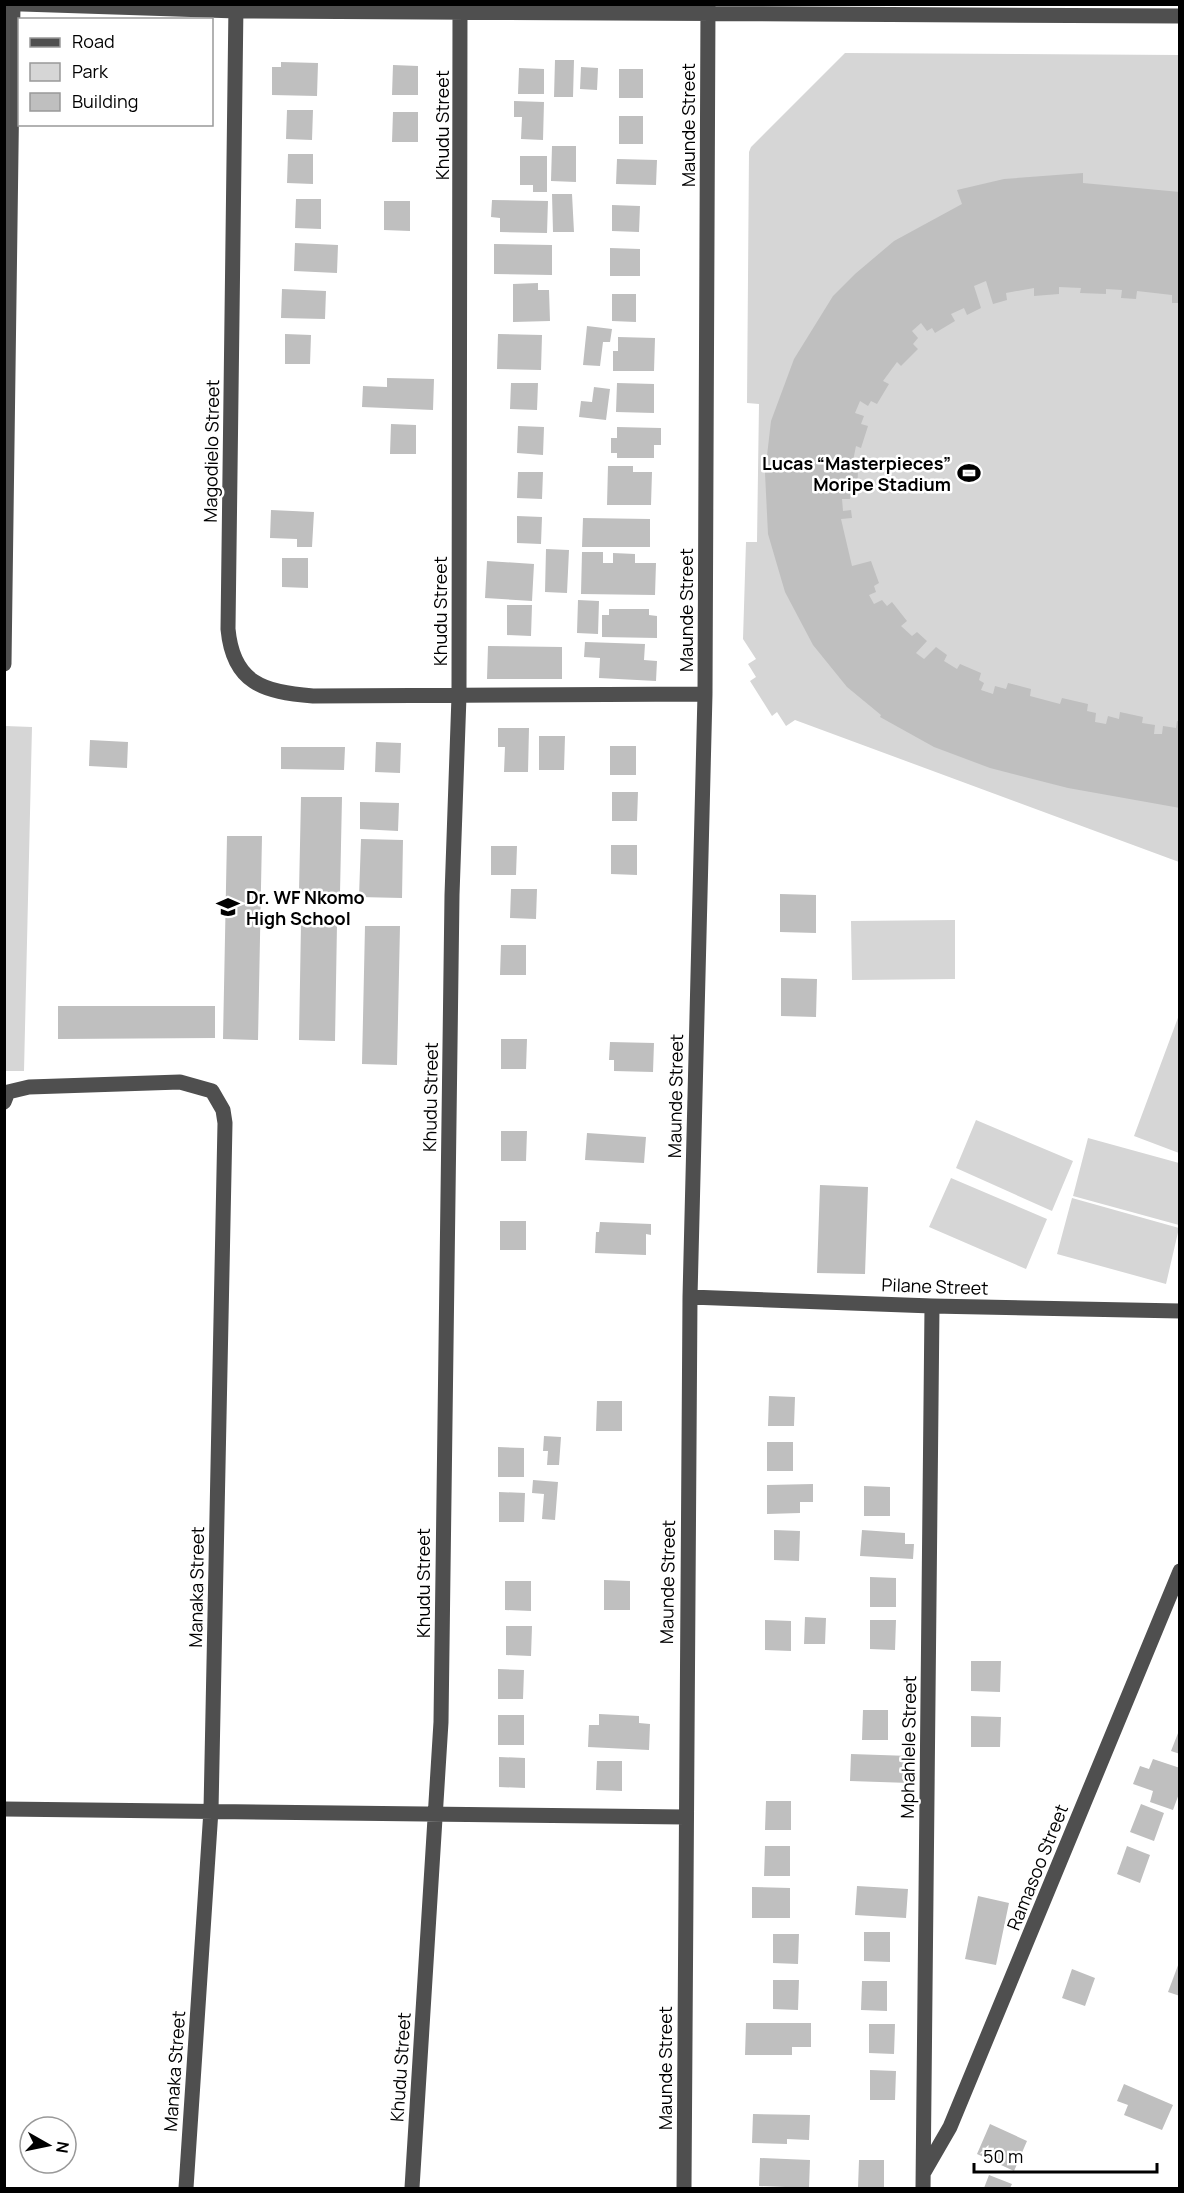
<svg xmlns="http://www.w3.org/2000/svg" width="1184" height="2193" viewBox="0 0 1184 2193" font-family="Manrope,sans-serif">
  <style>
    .green { fill: #d6d6d6 }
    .building { fill: #bfbfbf }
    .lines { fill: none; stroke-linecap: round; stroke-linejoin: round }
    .minor { stroke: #4f4f4f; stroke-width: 15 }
    .labels { text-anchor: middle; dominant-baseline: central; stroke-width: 5; stroke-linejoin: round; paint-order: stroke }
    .street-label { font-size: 18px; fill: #000; stroke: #fff }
    .poi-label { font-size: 18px; font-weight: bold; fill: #000; stroke: #fff; text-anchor: end }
  </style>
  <rect width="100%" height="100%" fill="#fff"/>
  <path class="green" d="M 845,53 L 1179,55 L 1179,862 L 795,720 L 786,726 L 777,712 L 772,716 L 750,681 L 756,677 L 748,664 L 756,659 L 743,639 L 746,542 L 757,542 L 759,404 L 747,403 L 749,152 L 751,147 Z
    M 5,726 L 32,727 L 24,1071 L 5,1071 Z
    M 955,920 L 955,979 L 852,980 L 851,921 Z
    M 1179,1015 L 1179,1153 L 1134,1136 Z
    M 976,1120 L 1073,1161 L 1052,1211 L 956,1168 Z
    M 1088,1138 L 1179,1163 L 1179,1225 L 1073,1196 Z
    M 951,1178 L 1047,1219 L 1026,1269 L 929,1227 Z
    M 1072,1198 L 1179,1228 L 1166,1284 L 1057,1254 Z"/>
  <path class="building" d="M 555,60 L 574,60 L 573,97 L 554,97 Z
    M 281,62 L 318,63 L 317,96 L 272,95 L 272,67 L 281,67 Z
    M 393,65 L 418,66 L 418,95 L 392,95 Z
    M 581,67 L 598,68 L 597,90 L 580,89 Z
    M 519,68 L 544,69 L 544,94 L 518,94 Z
    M 619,69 L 643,69 L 643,98 L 619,98 Z
    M 514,101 L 544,102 L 543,140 L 521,139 L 522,117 L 514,117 Z
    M 287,110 L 313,110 L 312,140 L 286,139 Z
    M 393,112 L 418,112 L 418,142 L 392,142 Z
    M 619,116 L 643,116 L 643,144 L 619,144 Z
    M 552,146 L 576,146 L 576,182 L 551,181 Z
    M 288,154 L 313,154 L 313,184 L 287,183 Z
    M 520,156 L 547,156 L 547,192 L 533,192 L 533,185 L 520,185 Z
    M 617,159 L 657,160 L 656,185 L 616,184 Z
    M 1083,173 L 1083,183 L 1180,192 L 1180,303 L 1172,303 L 1172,295 L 1137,291 L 1136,299 L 1121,298 L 1122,290 L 1106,289 L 1106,294 L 1080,293 L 1081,288 L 1059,287 L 1059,294 L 1034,296 L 1034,288 L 1006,293 L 1007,300 L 993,304 L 986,281 L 974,286 L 981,308 L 967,315 L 964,308 L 951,314 L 955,321 L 935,333 L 932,328 L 927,331 L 921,323 L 912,331 L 918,338 L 913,344 L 918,349 L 901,366 L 897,362 L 883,381 L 889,384 L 877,404 L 871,401 L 868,406 L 860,401 L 855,413 L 864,416 L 861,424 L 868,426 L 861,448 L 856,446 L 851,471 L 858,471 L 857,493 L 851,494 L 850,499 L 842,499 L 843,511 L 851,510 L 852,518 L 841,519 L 852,566 L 871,561 L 879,583 L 874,586 L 876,592 L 869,595 L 874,604 L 882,600 L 887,606 L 892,602 L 907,621 L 901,626 L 912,636 L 917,632 L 927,641 L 916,653 L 924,659 L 936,647 L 947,655 L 944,661 L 957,669 L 960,664 L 981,673 L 979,680 L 984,683 L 981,690 L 993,694 L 995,686 L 1006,689 L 1008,683 L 1031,689 L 1030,696 L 1060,704 L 1062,698 L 1088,704 L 1087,711 L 1096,713 L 1095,722 L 1106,724 L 1108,716 L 1119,719 L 1120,712 L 1143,717 L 1142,723 L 1155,725 L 1154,734 L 1162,734 L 1163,726 L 1176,728 L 1177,721 L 1180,722 L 1180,808 L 1068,788 L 990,768 L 934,747 L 880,717 L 881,715 L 847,687 L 813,645 L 785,592 L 768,534 L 765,473 L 771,421 L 794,359 L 833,296 L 855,274 L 894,241 L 962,204 L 957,190 L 1004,179 Z
    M 552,194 L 572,194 L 574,232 L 553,232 Z
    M 296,199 L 321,199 L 321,229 L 295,228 Z
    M 492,200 L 548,201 L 547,233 L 500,232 L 500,218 L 491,217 Z
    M 384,201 L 410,201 L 410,231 L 384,230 Z
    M 612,205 L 640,206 L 639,232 L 612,231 Z
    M 295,243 L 338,245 L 337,273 L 294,271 Z
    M 494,244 L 552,245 L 552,275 L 494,274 Z
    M 610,248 L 640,249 L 640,276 L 610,276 Z
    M 538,283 L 538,290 L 549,290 L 550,321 L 513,322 L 513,284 Z
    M 282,289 L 326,291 L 325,319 L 281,318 Z
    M 612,294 L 636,294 L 636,322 L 612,321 Z
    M 587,326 L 612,329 L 610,342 L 603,342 L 600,366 L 583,365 Z
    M 285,334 L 311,335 L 310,364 L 285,364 Z
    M 498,334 L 542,335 L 541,370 L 497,369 Z
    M 618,337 L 655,338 L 654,371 L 613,371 L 613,351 L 618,351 Z
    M 387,378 L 434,379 L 433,410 L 362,407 L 363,386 L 387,387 Z
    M 511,383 L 538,383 L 537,410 L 510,409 Z
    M 617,383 L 654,384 L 654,413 L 616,412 Z
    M 594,387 L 610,389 L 606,420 L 579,417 L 581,401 L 592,402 Z
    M 391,424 L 416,425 L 416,454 L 390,454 Z
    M 518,426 L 544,427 L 543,455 L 517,453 Z
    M 617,427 L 661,428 L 661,445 L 654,445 L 654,458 L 617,458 L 617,453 L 611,453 L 611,438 L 617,438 Z
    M 608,466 L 633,466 L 633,472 L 652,472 L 651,505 L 607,505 Z
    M 518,472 L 543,472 L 542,499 L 517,498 Z
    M 271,510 L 314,512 L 312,547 L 297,547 L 297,539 L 270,538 Z
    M 517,516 L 542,517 L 541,544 L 517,543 Z
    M 583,518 L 650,519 L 650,547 L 582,547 Z
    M 546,549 L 569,550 L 567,593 L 545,592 Z
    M 582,552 L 603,552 L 603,563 L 613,563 L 613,553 L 635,554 L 635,563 L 656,563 L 655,595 L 581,594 Z
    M 282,558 L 308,558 L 308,588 L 282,587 Z
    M 487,561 L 534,564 L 532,601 L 485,598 Z
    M 578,600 L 599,601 L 598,634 L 577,633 Z
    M 507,605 L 532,605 L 531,636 L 507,635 Z
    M 609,609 L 649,609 L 649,615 L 657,616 L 657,638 L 602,637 L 602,615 L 609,615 Z
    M 585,642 L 645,644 L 644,660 L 657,661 L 656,681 L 599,678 L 600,658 L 584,657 Z
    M 488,646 L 562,647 L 562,679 L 487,679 Z
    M 498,728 L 529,728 L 528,772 L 504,772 L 505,747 L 498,747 Z
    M 539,736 L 565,736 L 564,770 L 539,770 Z
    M 90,740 L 128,742 L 127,768 L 89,766 Z
    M 376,742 L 401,743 L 400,773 L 375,772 Z
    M 610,746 L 636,746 L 636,775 L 610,775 Z
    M 281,747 L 345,747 L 344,770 L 281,769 Z
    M 612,792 L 638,792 L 637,821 L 612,821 Z
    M 301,797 L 342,797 L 340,893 L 299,892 Z
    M 360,802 L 399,803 L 398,831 L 360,829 Z
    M 227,836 L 262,836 L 258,1040 L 223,1039 Z
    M 361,839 L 403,840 L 402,898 L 359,897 Z
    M 611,845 L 637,845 L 637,875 L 611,874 Z
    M 491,846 L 517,846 L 516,875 L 491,875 Z
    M 511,889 L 537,889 L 536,919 L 510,918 Z
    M 780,894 L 816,895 L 816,933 L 780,932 Z
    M 301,923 L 337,924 L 335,1041 L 299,1040 Z
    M 365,926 L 400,926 L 397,1065 L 362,1064 Z
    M 501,945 L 526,945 L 526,975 L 500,975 Z
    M 781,978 L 817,979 L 816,1017 L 781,1016 Z
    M 58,1006 L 215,1006 L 215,1038 L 58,1039 Z
    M 501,1039 L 527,1039 L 526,1069 L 501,1069 Z
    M 610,1042 L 654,1043 L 653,1072 L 614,1071 L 614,1060 L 609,1060 Z
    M 501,1131 L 527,1131 L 526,1161 L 501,1161 Z
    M 587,1133 L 646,1137 L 644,1163 L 585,1160 Z
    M 820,1185 L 868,1187 L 865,1274 L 817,1273 Z
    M 500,1221 L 526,1221 L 526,1250 L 500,1250 Z
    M 600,1222 L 651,1224 L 651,1235 L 646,1234 L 646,1255 L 595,1253 L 596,1232 L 599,1232 Z
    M 769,1396 L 795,1397 L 794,1426 L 768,1426 Z
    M 597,1401 L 622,1401 L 622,1431 L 596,1431 Z
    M 544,1436 L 561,1437 L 559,1465 L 547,1465 L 548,1451 L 543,1451 Z
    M 767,1442 L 793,1442 L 793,1471 L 767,1471 Z
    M 498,1447 L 524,1448 L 524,1477 L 498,1477 Z
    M 533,1480 L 558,1482 L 555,1520 L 542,1519 L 544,1494 L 532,1493 Z
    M 813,1484 L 813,1502 L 800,1502 L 800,1513 L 767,1514 L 767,1485 Z
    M 864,1486 L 890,1487 L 890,1516 L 864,1516 Z
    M 499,1492 L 525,1493 L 524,1522 L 499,1522 Z
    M 774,1530 L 800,1531 L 799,1561 L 774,1560 Z
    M 862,1530 L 905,1533 L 905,1544 L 914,1544 L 913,1559 L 860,1556 Z
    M 870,1577 L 896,1578 L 896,1607 L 870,1607 Z
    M 604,1580 L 630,1581 L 630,1610 L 604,1610 Z
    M 505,1581 L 531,1581 L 531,1611 L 505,1610 Z
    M 805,1617 L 826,1618 L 825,1644 L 804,1644 Z
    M 765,1620 L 791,1621 L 791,1651 L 765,1650 Z
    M 870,1620 L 896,1620 L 895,1650 L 870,1649 Z
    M 506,1626 L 532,1626 L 531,1656 L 506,1655 Z
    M 971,1661 L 1001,1661 L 1000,1692 L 971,1691 Z
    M 498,1669 L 524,1670 L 523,1699 L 498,1699 Z
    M 863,1710 L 888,1710 L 888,1740 L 862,1740 Z
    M 599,1714 L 639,1716 L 639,1723 L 650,1724 L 649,1750 L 588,1747 L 589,1725 L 599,1725 Z
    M 498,1715 L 524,1715 L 524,1745 L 498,1745 Z
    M 971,1716 L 1001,1717 L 1000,1747 L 971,1747 Z
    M 1180,1728 L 1180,1754 L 1171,1751 Z
    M 851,1754 L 910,1756 L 910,1783 L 850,1781 Z
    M 499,1757 L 525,1758 L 525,1788 L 499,1787 Z
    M 1153,1759 L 1180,1768 L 1180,1791 L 1173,1810 L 1150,1802 L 1153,1791 L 1133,1784 L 1140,1766 L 1149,1769 Z
    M 597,1761 L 622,1761 L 622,1791 L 596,1790 Z
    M 766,1801 L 791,1801 L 791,1830 L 765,1830 Z
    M 1141,1804 L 1164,1813 L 1154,1841 L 1130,1832 Z
    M 765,1846 L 790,1846 L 790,1876 L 764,1876 Z
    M 1127,1846 L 1150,1855 L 1140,1883 L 1117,1874 Z
    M 857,1886 L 908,1889 L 906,1918 L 855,1915 Z
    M 752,1887 L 790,1888 L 790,1918 L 752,1918 Z
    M 978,1896 L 1009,1903 L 996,1965 L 965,1959 Z
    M 864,1932 L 890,1932 L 890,1962 L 864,1961 Z
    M 773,1934 L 799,1934 L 798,1964 L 773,1963 Z
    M 1180,1960 L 1180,1996 L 1168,1992 Z
    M 1072,1969 L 1095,1978 L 1085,2006 L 1062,1998 Z
    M 773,1980 L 799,1980 L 798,2010 L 773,2009 Z
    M 862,1981 L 887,1981 L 887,2011 L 861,2010 Z
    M 746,2023 L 811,2023 L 811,2047 L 792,2047 L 792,2055 L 745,2055 Z
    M 869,2024 L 895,2024 L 894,2054 L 869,2053 Z
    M 870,2070 L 896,2071 L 895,2100 L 870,2100 Z
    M 1124,2084 L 1173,2105 L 1162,2130 L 1124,2115 L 1128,2105 L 1117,2101 Z
    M 753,2114 L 810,2115 L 809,2140 L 787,2139 L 787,2144 L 752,2143 Z
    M 990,2124 L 1027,2141 L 1014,2171 L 977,2154 Z
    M 760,2158 L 810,2160 L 809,2188 L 759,2186 Z
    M 859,2160 L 884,2160 L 884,2188 L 858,2188 Z
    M 989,2175 L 1012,2184 L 1010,2188 L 984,2188 Z"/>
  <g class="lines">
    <path class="minor" d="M 22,4 L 237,11 L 1180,16
      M 236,4 L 228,629 C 233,683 263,692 313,696 L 705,694
      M 4,664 L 13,4
      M 4,1102 L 8,1092 L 29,1087 L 180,1082 L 212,1091 L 223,1110 L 225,1123 L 211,1810 L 186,2188
      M 690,1297 L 932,1306 L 1180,1311
      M 4,1809 L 685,1817
      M 924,2172 L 950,2127 L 1180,1571
      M 412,2188 L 441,1722 L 452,895 L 459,696 L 460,4
      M 684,2188 L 690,1297 L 705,694 L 708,4
      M 923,2188 L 932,1306"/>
  </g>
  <defs>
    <g id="stadium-bare" transform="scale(1.8)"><path d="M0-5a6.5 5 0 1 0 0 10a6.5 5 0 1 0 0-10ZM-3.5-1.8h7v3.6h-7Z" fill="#000" stroke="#fff" stroke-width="2.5" paint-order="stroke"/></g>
    <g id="school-bare" transform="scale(1.8)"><path d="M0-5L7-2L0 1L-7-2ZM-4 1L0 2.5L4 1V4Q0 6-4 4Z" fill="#000" stroke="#fff" stroke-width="2.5" paint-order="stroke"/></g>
  </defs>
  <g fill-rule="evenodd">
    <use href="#stadium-bare" x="969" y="473"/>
    <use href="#school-bare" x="228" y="907"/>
  </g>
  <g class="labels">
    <g class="street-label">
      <text transform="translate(442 125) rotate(-90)">Khudu Street</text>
      <text transform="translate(688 125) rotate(-90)">Maunde Street</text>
      <text transform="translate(211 451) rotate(-89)">Magodielo Street</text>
      <text transform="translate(686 610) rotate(-90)">Maunde Street</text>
      <text transform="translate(440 611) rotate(-90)">Khudu Street</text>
      <text transform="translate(675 1096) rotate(-89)">Maunde Street</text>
      <text transform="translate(430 1097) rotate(-89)">Khudu Street</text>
      <text transform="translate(935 1286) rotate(2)">Pilane Street</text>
      <text transform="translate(667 1582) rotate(-89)">Maunde Street</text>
      <text transform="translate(423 1583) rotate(-90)">Khudu Street</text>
      <text transform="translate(196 1587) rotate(-89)">Manaka Street</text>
      <text transform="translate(908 1747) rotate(-89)">Mphahlele Street</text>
      <text transform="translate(1037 1867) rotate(-68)">Ramasoo Street</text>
      <text transform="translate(400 2067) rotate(-86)">Khudu Street</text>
      <text transform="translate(665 2068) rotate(-90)">Maunde Street</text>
      <text transform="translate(174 2071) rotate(-86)">Manaka Street</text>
    </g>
    <g class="poi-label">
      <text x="951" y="463">Lucas “Masterpieces”<tspan x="951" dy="21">Moripe Stadium</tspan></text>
      <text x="246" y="897" text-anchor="start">Dr. WF Nkomo<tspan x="246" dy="21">High School</tspan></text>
    </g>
  </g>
  <rect width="1184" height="2193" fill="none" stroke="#000000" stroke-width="12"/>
  <rect x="18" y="18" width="195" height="108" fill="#ffffff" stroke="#999999" stroke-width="1.5"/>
  <rect x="30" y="38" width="30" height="9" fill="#4f4f4f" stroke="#999999" stroke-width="1.5"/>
  <text x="72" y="48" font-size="18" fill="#000000">Road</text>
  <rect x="30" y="63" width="30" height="18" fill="#d6d6d6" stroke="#999999" stroke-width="1.5"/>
  <text x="72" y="78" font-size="18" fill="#000000">Park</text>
  <rect x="30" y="93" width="30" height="18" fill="#bfbfbf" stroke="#999999" stroke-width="1.5"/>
  <text x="72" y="108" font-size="18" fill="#000000">Building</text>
  <g transform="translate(48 2145) rotate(99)"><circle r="28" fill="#ffffff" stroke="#999999" stroke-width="1.5"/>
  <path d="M0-4.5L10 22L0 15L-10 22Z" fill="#000000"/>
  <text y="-9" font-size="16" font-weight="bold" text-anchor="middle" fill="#000000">N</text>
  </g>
  <path d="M974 2163v9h183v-9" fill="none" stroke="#000000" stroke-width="3"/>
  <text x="983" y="2163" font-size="18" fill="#000000" stroke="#ffffff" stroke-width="4.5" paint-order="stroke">50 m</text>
</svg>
